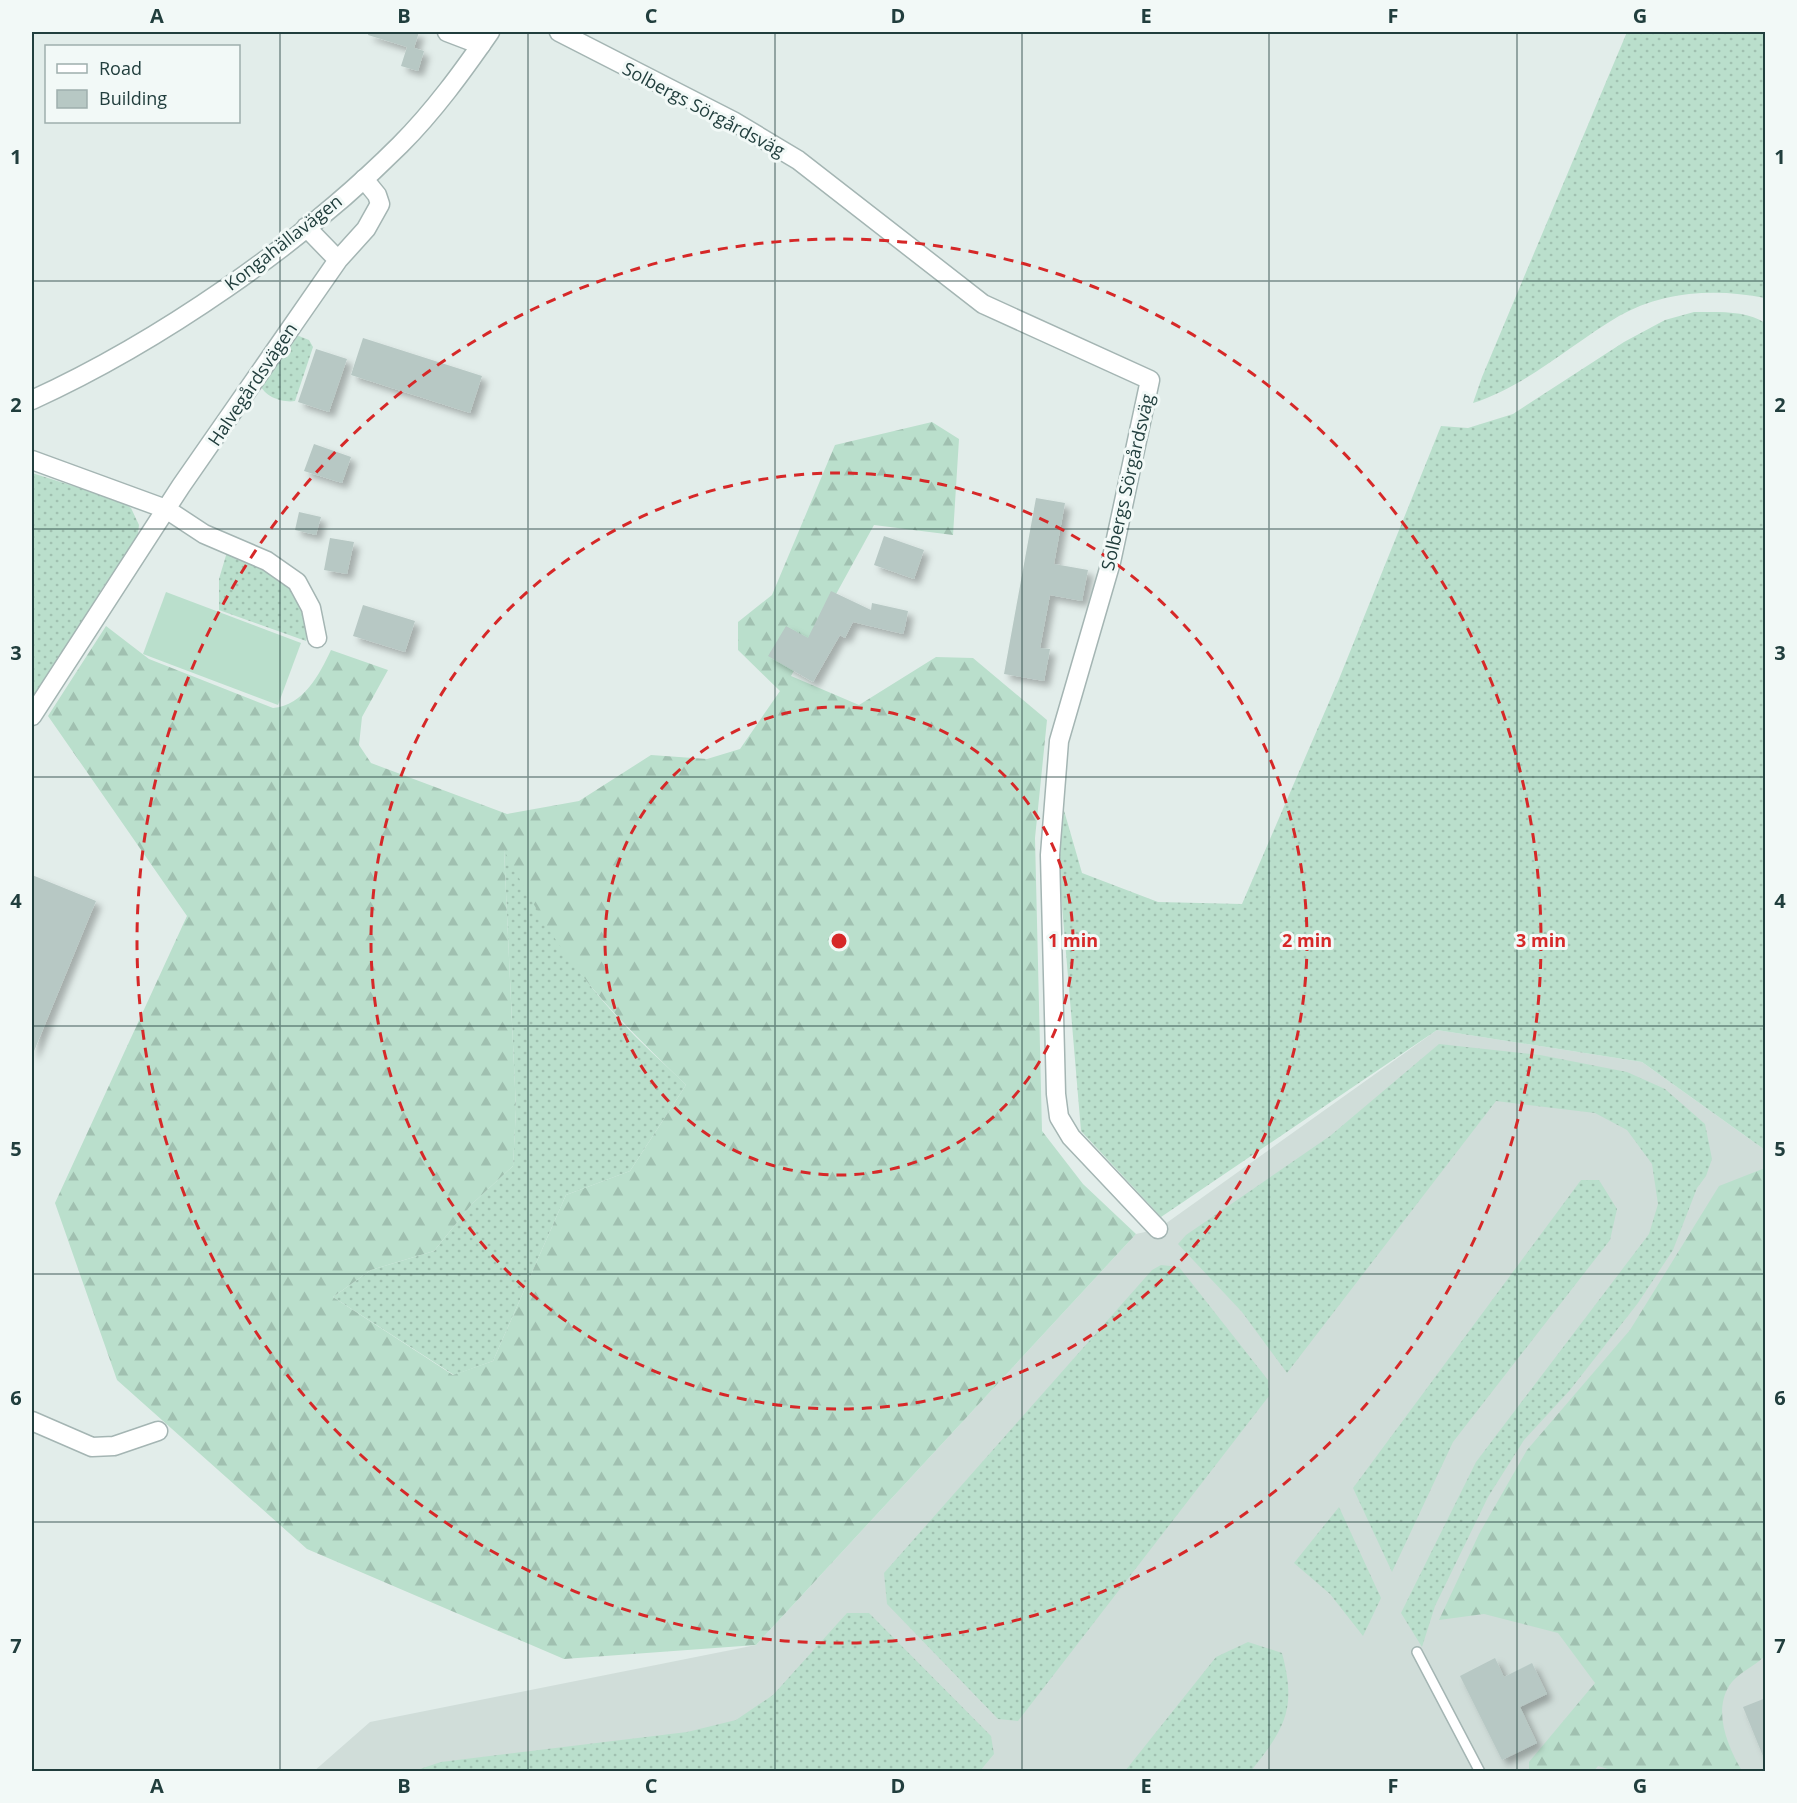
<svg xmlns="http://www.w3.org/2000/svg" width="1797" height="1803" viewBox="0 0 1797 1803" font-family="'Open Sans',sans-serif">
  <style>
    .built { fill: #d0ddd9 }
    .grass { fill: url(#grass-dots) }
    .forest { fill: url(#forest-firs); fill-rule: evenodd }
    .garden { fill: #badfcc }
    .building { fill: #b7c8c4; filter: url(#shadow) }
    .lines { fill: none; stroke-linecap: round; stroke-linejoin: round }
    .service-casing { stroke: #a4b5b3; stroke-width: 12 }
    .minor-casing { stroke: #a4b5b3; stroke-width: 21 }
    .tertiary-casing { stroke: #a4b5b3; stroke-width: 21 }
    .service { stroke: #fff; stroke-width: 9 }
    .minor { stroke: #fff; stroke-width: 18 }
    .tertiary { stroke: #fff; stroke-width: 18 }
    .grid { fill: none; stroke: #213e3d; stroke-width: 1.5; stroke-opacity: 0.55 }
    .ring { fill: none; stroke: #d62828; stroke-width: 3; stroke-dasharray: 10 8 }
    .labels { text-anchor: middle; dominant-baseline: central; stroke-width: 6; stroke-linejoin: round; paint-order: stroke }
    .street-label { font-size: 18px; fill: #213e3d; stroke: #f2f9f7 }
    .centre { fill: #d62828; stroke: #f2f9f7; stroke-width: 3 }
    .ring-label { font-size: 18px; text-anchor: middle; font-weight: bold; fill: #d62828; stroke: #f2f9f7; stroke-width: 6; stroke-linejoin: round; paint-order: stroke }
    .neatline { fill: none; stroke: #213e3d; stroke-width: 2 }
    .grid-label { font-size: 20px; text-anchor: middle; font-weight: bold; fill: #213e3d }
  </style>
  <defs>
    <pattern id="grass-dots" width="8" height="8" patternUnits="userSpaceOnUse" patternTransform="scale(1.5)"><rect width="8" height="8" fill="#badfcc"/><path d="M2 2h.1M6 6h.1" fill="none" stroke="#a0c0b0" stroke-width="1.8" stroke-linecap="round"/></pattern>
    <pattern id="forest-firs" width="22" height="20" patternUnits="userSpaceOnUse" patternTransform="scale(1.5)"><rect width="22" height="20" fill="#badfcc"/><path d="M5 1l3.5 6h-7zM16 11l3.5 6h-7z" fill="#a0c0b0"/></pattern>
    <filter id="shadow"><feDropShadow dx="5.5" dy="5.5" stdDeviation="3" flood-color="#0004"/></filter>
  </defs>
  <rect width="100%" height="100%" fill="#e2edea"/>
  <path class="built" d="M 1437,1030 L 1642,1062 L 1765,1150 L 1765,1771 L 313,1772 L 370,1722 L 756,1645 L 1136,1234 L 1158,1229 Z"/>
  <path class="grass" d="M 1627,32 L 1765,32 L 1765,298 C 1717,288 1662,291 1619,316 C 1570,345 1528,385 1473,403 L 1482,377 Z
    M 1694,312 C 1716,312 1747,310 1765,323 L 1765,1150 L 1642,1062 L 1437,1030 L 1161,1217 L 1081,1131 L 1059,870 L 1063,807 L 1082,873 L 1158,902 L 1242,904 L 1339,679 L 1441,426 L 1468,428 L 1513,414 L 1624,342 L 1665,320 Z
    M 299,336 L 309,340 L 313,347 L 295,401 C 283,403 264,397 260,384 L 290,337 Z
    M 32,473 L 121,501 L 131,508 L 139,525 L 137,542 L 103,587 L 32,705 Z
    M 227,552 C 244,559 264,565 279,575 C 298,587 311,619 306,641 L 219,610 L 219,579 Z
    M 504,849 C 537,910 572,969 620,1020 C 640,1043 664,1063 686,1085 L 630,1171 L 566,1195 L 493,1361 L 454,1375 L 333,1297 L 371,1270 L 434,1251 L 472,1204 L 513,1166 L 516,1109 Z
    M 1439,1044 L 1540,1055 L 1627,1072 L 1665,1089 L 1705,1124 L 1712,1159 L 1706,1176 L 1697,1188 L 1673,1250 L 1638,1303 L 1570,1390 L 1524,1440 L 1488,1497 L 1435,1606 L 1422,1647 L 1401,1613 L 1476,1462 L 1649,1234 L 1658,1204 L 1652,1164 L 1627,1130 L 1595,1113 L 1496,1101 L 1287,1373 L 1242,1312 L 1178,1244 L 1186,1235 L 1330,1136 Z
    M 1581,1180 L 1599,1180 L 1617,1209 L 1610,1240 L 1453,1442 L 1392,1572 L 1353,1488 Z
    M 1161,1265 L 1179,1267 L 1268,1380 L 1269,1396 L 1018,1721 L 998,1719 L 887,1604 L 884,1573 L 1152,1270 Z
    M 1339,1507 L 1381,1598 L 1363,1636 L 1330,1594 L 1294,1563 Z
    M 847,1613 L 869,1613 L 991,1736 L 994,1754 L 980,1771 L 414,1771 L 441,1762 L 687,1732 L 736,1720 L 773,1695 Z
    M 1248,1642 L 1282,1653 C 1297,1709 1285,1728 1251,1771 L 1125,1771 L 1216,1657 Z"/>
  <path class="forest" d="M 932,422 L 959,439 L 953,535 L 874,525 L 791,676 L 859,705 L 936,657 L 973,658 L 1047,720 L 1035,838 L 1042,1131 L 1083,1184 L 1136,1234 L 756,1645 L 564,1659 L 307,1549 L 117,1380 L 55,1203 L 187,916 L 48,716 L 106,626 L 149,659 L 273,708 C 304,705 319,675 331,650 L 388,670 L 362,717 L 359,745 L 371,763 L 507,814 L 579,801 L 651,755 L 707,759 L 740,749 L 780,691 L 738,650 L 738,622 L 772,595 L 835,445 ZM 504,850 C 523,886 542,921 565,953 C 600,1002 643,1043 686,1085 L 630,1171 L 566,1195 L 493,1361 L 453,1375 L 333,1297 L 371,1270 L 434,1251 L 472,1204 L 513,1166 L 516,1109 Z
    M 1765,1168 L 1765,1656 C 1755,1666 1736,1674 1729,1686 C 1713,1713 1728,1747 1742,1771 L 1618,1772 L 1598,1766 L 1594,1771 L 1529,1771 L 1529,1762 L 1595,1683 L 1558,1633 L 1484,1614 L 1439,1620 L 1479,1534 L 1527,1450 L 1630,1330 L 1719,1186 Z"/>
  <path class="garden" d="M 166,592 L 301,643 L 278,705 L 143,654 Z"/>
  <path class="building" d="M 369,32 L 419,32 L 414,48 L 424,51 L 418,71 L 401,66 L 407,47 L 368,35 Z
    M 363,338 L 482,376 L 470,413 L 351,375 Z
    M 316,349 L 347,359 L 329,412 L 298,402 Z
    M 314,444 L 351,457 L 342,483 L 304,471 Z
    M 1036,498 L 1065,503 L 1054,564 L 1088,570 L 1082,601 L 1050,595 L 1040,648 L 1050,649 L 1044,681 L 1004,674 Z
    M 299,512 L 321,517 L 316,535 L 295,530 Z
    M 884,536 L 924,550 L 914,579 L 874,565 Z
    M 330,538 L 354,542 L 347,574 L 324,570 Z
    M 831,591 L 871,610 L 872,603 L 908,611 L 905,627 L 903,634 L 853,622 L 845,638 L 840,635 L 813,682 L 768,656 L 786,626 L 808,638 Z
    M 363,605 L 415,621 L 405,652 L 353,636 Z
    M 32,875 L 96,901 L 32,1056 Z
    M 1495,1658 L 1504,1677 L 1532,1663 L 1547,1694 L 1520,1707 L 1537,1743 L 1502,1760 L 1460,1676 Z
    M 1766,1698 L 1766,1761 L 1765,1761 L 1743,1707 Z"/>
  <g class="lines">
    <g class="service-casing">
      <path id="service" d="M 1417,1652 L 1480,1772"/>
    </g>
    <g class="minor-casing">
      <path id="minor" d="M 447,32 L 481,45
        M 559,32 L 733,121 L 798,160 L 983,304 L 1150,380 L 1111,562 L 1059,741 L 1050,855 L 1056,1094 L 1059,1117 L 1071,1137 L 1158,1229
        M 306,227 L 338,260 L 366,229 L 380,204 L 377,195 L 364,179
        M 32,460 L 166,509 L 204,534 L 267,561 L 297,582 L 311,608 L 317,638
        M 32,716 L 181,486 L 338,260
        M 32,1421 L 92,1447 L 114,1446 L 158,1431"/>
    </g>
    <g class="tertiary-casing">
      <path id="tertiary" d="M 32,400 C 159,342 301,244 400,145 C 434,111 463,71 490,32"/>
    </g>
    <use href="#service" class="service"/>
    <use href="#minor" class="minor"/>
    <use href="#tertiary" class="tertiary"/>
  </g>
  <path class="grid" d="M 280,32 L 280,1772M 528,32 L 528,1772M 775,32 L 775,1772M 1022,32 L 1022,1772M 1269,32 L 1269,1772M 1517,32 L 1517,1772M 32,281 L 1766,281M 32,529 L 1766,529M 32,777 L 1766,777M 32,1026 L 1766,1026M 32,1274 L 1766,1274M 32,1522 L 1766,1522"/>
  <g class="ring">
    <circle cx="839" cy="941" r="234"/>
    <circle cx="839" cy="941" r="468"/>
    <circle cx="839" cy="941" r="702"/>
  </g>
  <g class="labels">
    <g class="street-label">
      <text transform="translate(704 109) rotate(28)">Solbergs Sörgårdsväg</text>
      <text transform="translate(283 242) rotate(-38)">Kongahällavägen</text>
      <text transform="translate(252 384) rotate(-56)">Halvegårdsvägen</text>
      <text transform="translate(1127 482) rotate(-77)">Solbergs Sörgårdsväg</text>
    </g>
  </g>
  <circle cx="839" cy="941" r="9" class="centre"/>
  <g class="ring-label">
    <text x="1073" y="947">1 min</text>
    <text x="1307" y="947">2 min</text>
    <text x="1541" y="947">3 min</text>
  </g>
  <rect width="1797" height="1803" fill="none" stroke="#f2f9f7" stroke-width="66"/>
  <rect x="45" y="45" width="195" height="78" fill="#f2f9f7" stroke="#9eaead" stroke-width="1.5"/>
  <rect x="57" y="64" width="30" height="9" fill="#ffffff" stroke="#9eaead" stroke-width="1.5"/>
  <text x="99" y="75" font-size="18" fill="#213e3d">Road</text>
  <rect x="57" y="90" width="30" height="18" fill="#b7c8c4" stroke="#9eaead" stroke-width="1.5"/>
  <text x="99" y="105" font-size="18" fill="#213e3d">Building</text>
  <rect x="33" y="33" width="1731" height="1737" class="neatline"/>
  <g class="grid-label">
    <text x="157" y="23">A</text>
    <text x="404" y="23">B</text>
    <text x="651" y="23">C</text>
    <text x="898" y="23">D</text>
    <text x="1146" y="23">E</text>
    <text x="1393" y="23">F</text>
    <text x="1640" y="23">G</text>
    <text x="16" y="164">1</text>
    <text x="1780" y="164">1</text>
    <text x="16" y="412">2</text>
    <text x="1780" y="412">2</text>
    <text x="16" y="660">3</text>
    <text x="1780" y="660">3</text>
    <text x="16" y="908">4</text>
    <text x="1780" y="908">4</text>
    <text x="16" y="1156">5</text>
    <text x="1780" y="1156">5</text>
    <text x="16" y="1405">6</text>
    <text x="1780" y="1405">6</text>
    <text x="16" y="1653">7</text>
    <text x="1780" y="1653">7</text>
    <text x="157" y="1793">A</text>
    <text x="404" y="1793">B</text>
    <text x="651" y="1793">C</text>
    <text x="898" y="1793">D</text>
    <text x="1146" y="1793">E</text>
    <text x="1393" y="1793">F</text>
    <text x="1640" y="1793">G</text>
  </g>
</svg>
